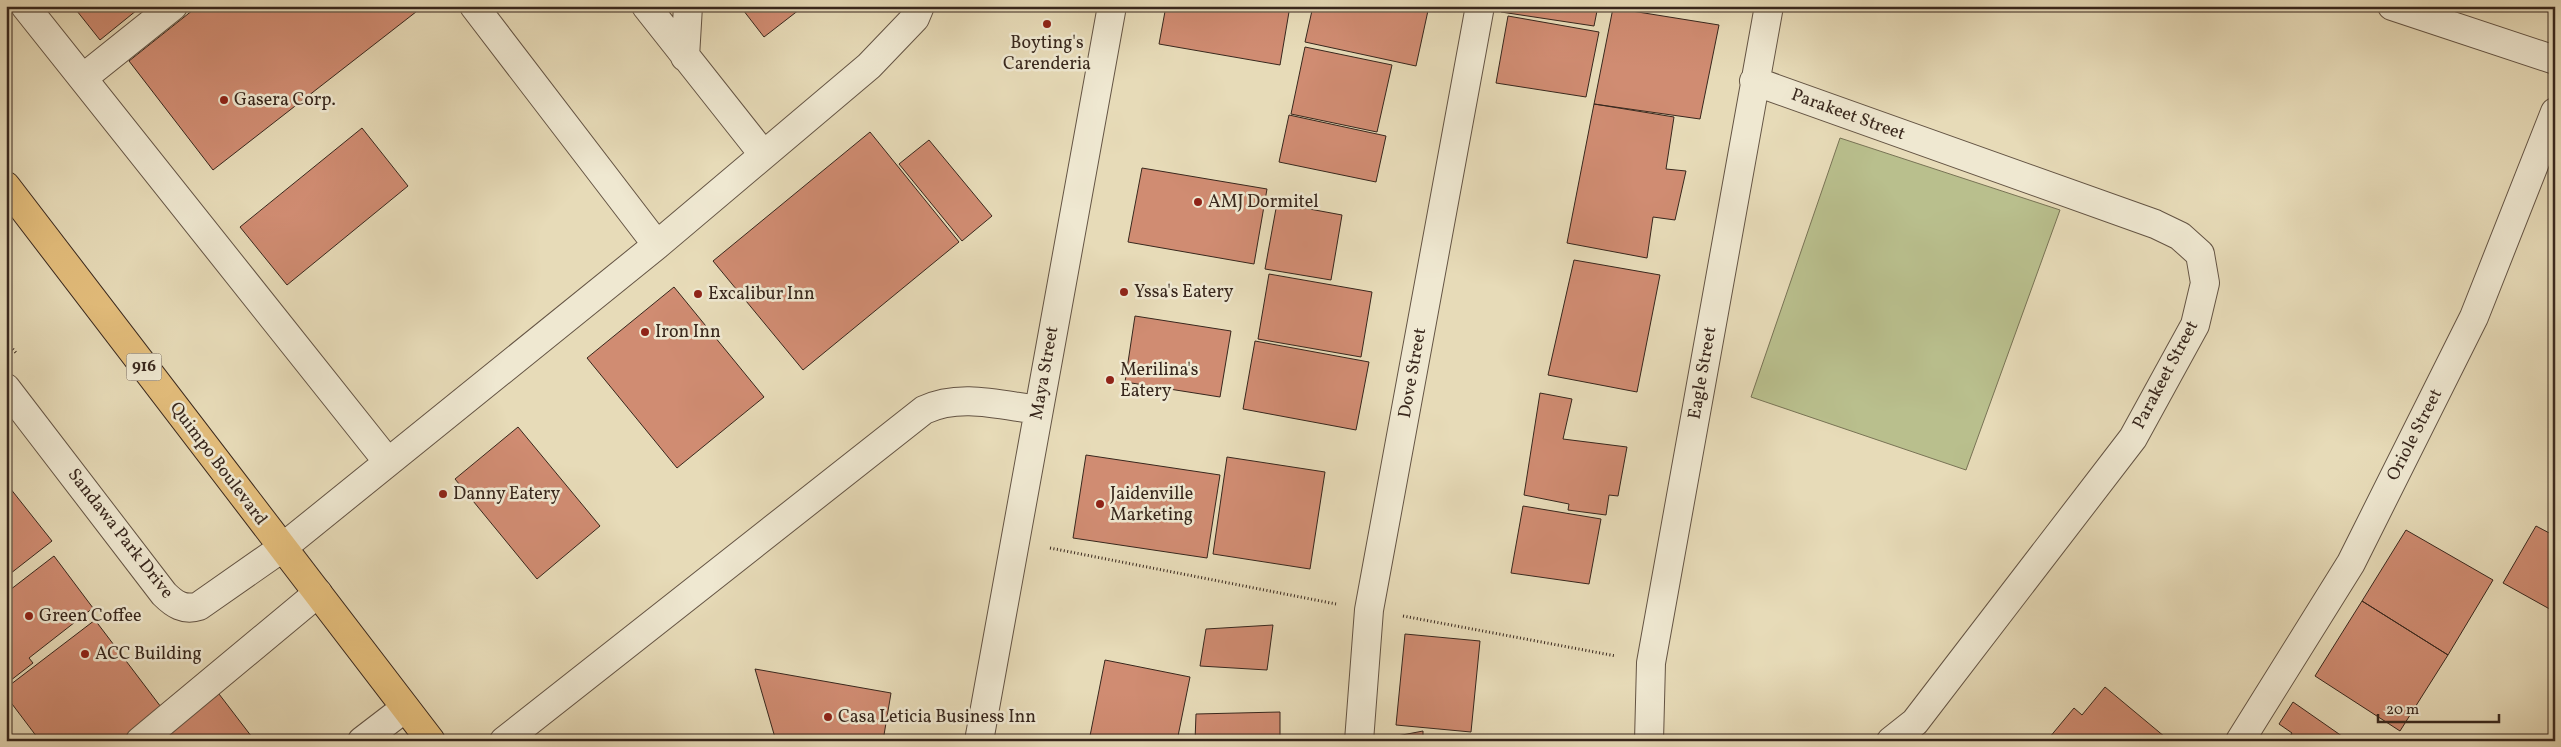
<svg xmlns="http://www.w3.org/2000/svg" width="2561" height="747" viewBox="0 0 2561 747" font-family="Vollkorn,serif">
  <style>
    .green { fill: #b9bf8d; stroke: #787355 }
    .building { fill: #d08c72; stroke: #38271d }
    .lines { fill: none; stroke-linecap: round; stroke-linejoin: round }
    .minor-casing { stroke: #645444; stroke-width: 30 }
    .major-casing { stroke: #38271d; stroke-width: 30 }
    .path { stroke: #38271d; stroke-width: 3; stroke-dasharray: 1 2.5; stroke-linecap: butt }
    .minor { stroke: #efe8d1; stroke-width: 28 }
    .major { stroke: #e4be7c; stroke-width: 28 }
    .poi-dot { fill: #8f2418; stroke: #efe8d1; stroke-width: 2 }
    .labels { text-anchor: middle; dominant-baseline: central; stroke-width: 5; stroke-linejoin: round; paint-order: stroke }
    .shield { fill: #efe8d1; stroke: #6f6153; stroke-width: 1 }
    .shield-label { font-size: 16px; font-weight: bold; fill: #38271d }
    .poi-label { font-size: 18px; fill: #38271d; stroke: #efe8d1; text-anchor: start }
    .street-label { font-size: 18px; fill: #38271d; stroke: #efe8d1 }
  </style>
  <rect width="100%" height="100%" fill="#e7dbb8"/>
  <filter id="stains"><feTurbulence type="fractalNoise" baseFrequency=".004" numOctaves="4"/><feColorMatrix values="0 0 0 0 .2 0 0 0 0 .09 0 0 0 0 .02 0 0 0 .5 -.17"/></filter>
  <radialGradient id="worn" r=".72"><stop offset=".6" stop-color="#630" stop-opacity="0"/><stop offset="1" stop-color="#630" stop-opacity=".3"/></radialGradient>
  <path class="green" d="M 1840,138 L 2060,210 L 1966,470 L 1751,397 Z"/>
  <path class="building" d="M 73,6 L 142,6 L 100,40 Z
    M 198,6 L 419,6 L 421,8 L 213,170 L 129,61 Z
    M 740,6 L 804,6 L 764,37 Z
    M 1166,6 L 1290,6 L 1280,65 L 1159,44 Z
    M 1313,6 L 1429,6 L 1416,66 L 1305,42 Z
    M 1502,6 L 1598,6 L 1594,26 L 1501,12 Z
    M 1613,8 L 1719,25 L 1700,119 L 1594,104 Z
    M 1508,16 L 1599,32 L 1586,97 L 1496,83 Z
    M 1305,47 L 1392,65 L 1377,132 L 1291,114 Z
    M 1594,104 L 1674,117 L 1666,169 L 1686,171 L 1675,220 L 1653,217 L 1647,258 L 1567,243 Z
    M 1289,115 L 1386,136 L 1376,182 L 1279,162 Z
    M 362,128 L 408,186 L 287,285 L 240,227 Z
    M 870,132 L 959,242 L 803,370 L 713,261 Z
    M 929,140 L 992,216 L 962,241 L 899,164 Z
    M 1142,168 L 1267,189 L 1254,264 L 1128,242 Z
    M 1277,203 L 1342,215 L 1331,280 L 1265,269 Z
    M 1574,260 L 1660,275 L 1637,392 L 1548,375 Z
    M 1269,274 L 1372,292 L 1361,357 L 1258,339 Z
    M 674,287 L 764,397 L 677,468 L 587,358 Z
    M 1135,316 L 1231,331 L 1220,397 L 1125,382 Z
    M 1255,341 L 1369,362 L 1356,430 L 1243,409 Z
    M 1540,393 L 1572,399 L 1563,439 L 1627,447 L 1618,496 L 1609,495 L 1606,515 L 1568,510 L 1569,504 L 1524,495 Z
    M 518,427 L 600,526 L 537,579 L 455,479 Z
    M 1086,455 L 1220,475 L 1207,558 L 1073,538 Z
    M 1227,457 L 1325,472 L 1310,569 L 1213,554 Z
    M 6,483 L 52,541 L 6,577 Z
    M 1523,506 L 1601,519 L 1589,584 L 1511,573 Z
    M 2536,526 L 2555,536 L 2555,612 L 2503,583 Z
    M 2406,530 L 2493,580 L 2448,655 L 2362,601 Z
    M 54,556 L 93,608 L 29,658 L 33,663 L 6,684 L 6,593 Z
    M 2362,601 L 2448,655 L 2400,731 L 2315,676 Z
    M 95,620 L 164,711 L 125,741 L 40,741 L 6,696 L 6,688 Z
    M 1273,625 L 1267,670 L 1200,666 L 1206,629 Z
    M 1405,634 L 1480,641 L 1471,732 L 1396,725 Z
    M 1105,660 L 1190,677 L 1177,741 L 1089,741 Z
    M 755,669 L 891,693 L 883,741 L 776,741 Z
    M 2105,687 L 2165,737 L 2162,741 L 2052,741 L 2049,738 L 2074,708 L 2082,715 Z
    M 219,694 L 255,741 L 159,741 Z
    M 2293,702 L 2349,741 L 2287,741 L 2292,733 L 2279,724 Z
    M 1280,712 L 1280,741 L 1195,741 L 1196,714 Z
    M 1423,731 L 1423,739 L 1482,739 L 1482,741 L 1397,741 L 1397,736 Z"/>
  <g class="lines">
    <g class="minor-casing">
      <path id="minor" d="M 25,6 L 388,462
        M 474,6 L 657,245
        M 646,6 L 763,154
        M 2392,6 L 2555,60
        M 685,57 L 688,6
        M 83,78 L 173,6
        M 1754,81 L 2155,224 L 2180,236 L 2200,254 L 2205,283 L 2195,325 L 2133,438 L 1915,722 L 1891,741
        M 6,388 L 164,594 C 174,604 184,611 199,606 L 282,548 L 657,245 L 869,66 L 915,18 L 920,6
        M 140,741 L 318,593
        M 362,741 L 405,708
        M 504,741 L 924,410 C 960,393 1000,405 1038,410
        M 979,741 L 1112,6
        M 1359,741 L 1369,610 L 1480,6
        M 1649,741 L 1651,663 L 1769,6
        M 2240,741 L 2351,563 L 2474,317 L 2555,112"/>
    </g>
    <g class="major-casing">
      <path id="major" d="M 6,186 L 431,741"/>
    </g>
    <path class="path" d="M 6,341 L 17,354
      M 1050,548 L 1336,604
      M 1403,616 L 1616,656"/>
    <use href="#minor" class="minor"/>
    <use href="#major" class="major"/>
  </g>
  <g class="poi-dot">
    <circle cx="1047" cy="24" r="5"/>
    <circle cx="224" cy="100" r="5"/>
    <circle cx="1198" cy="202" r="5"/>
    <circle cx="1124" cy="292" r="5"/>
    <circle cx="698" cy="294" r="5"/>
    <circle cx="645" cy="332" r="5"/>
    <circle cx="1110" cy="380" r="5"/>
    <circle cx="443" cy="494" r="5"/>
    <circle cx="1100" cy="504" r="5"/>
    <circle cx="29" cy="616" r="5"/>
    <circle cx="85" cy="654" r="5"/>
    <circle cx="828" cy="717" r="5"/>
  </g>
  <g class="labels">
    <rect class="shield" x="126.5" y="353.5" width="35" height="27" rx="4"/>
    <g class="shield-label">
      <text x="144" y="367">916</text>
    </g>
    <g class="poi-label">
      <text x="1047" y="43" text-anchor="middle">Boyting's<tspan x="1047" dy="21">Carenderia</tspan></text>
      <text x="234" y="100">Gasera Corp.</text>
      <text x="1208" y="202">AMJ Dormitel</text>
      <text x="1134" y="292">Yssa's Eatery</text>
      <text x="708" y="294">Excalibur Inn</text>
      <text x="655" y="332">Iron Inn</text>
      <text x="1120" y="370">Merilina's<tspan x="1120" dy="21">Eatery</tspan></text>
      <text x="453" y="494">Danny Eatery</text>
      <text x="1110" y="494">Jaidenville<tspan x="1110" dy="21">Marketing</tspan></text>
      <text x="39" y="616">Green Coffee</text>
      <text x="95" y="654">ACC Building</text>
      <text x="838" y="717">Casa Leticia Business Inn</text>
    </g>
    <g class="street-label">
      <text transform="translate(1848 115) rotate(20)">Parakeet Street</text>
      <text transform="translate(1045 373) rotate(-80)">Maya Street</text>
      <text transform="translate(1413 373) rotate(-80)">Dove Street</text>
      <text transform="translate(1703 373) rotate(-80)">Eagle Street</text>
      <text transform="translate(2166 375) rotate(-62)">Parakeet Street</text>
      <text transform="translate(2415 435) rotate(-63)">Oriole Street</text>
      <text transform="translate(218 464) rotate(53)">Quimpo Boulevard</text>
      <text transform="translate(120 534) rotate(52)">Sandawa Park Drive</text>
    </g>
  </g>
  <rect width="2561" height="747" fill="none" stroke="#e7dbb8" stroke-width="25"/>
  <rect x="8" y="8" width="2546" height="732" fill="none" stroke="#38271d" stroke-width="2.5"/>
  <rect x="12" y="12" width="2536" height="722" fill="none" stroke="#38271d"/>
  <path d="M2378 714v8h121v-8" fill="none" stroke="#38271d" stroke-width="2.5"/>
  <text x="2386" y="714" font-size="15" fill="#38271d" stroke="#efe8d1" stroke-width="4" paint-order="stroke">20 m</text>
  <rect width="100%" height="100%" filter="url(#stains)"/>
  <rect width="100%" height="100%" fill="url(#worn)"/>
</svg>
